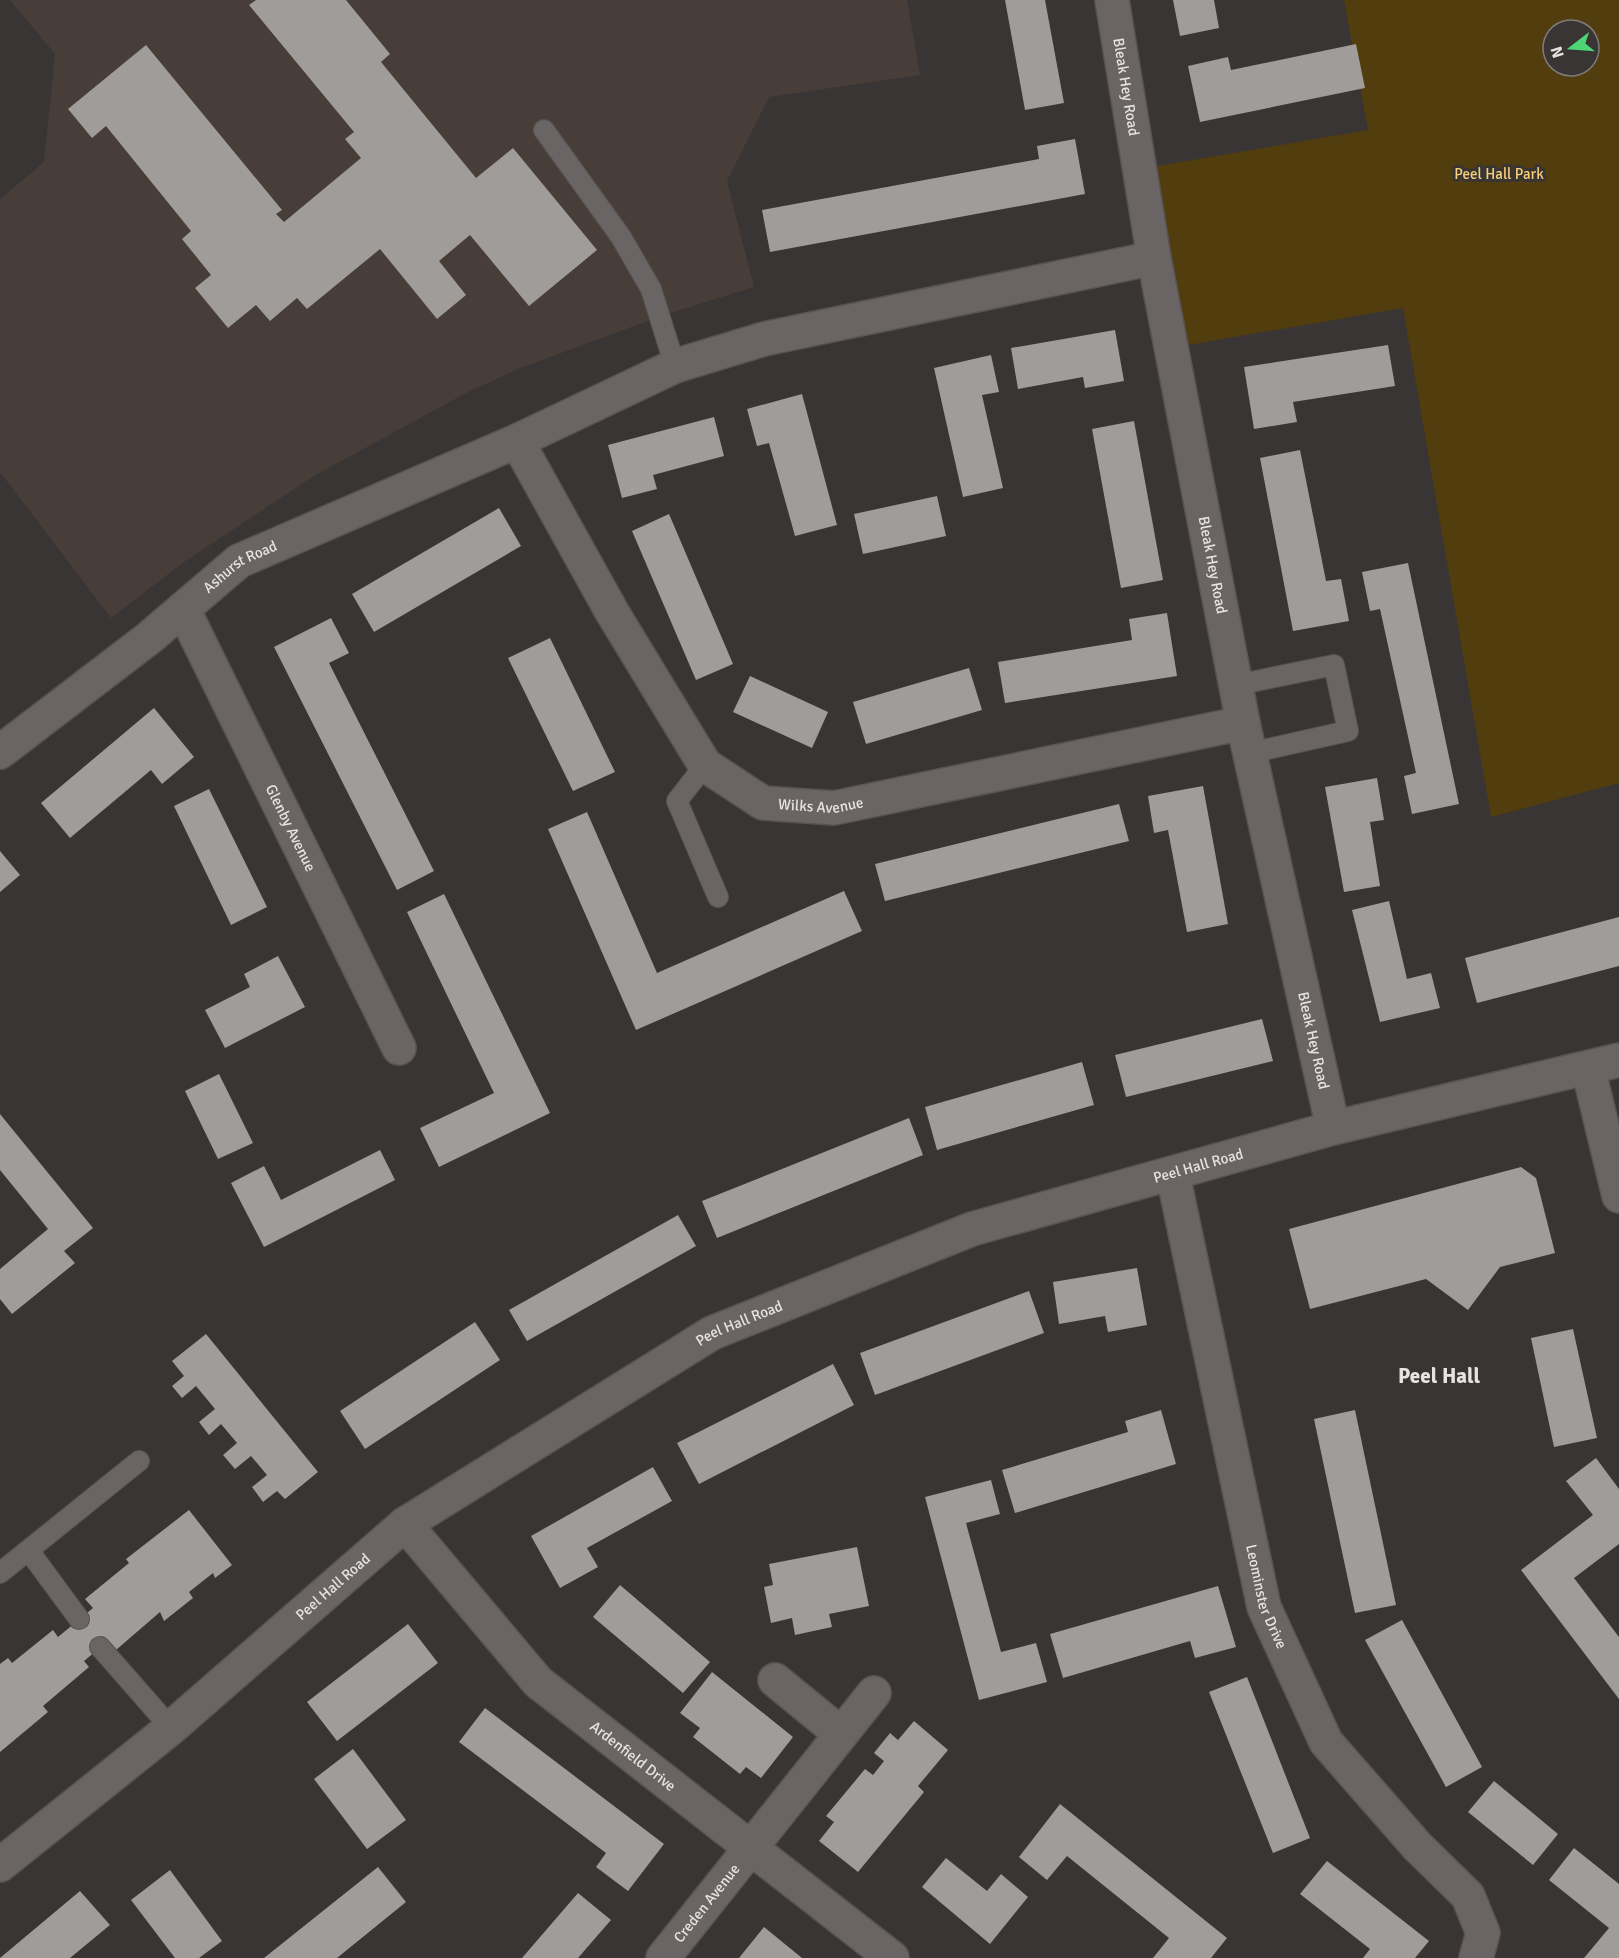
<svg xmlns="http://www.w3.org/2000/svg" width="1619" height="1958" viewBox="0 0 1619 1958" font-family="Signika,sans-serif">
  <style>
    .built { fill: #473d39 }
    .green { fill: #523d0e; fill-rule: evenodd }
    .building { fill: #9f9c99 }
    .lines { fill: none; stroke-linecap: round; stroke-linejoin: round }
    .service-casing { stroke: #575453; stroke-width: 22 }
    .minor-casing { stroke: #575453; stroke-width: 36 }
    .service { stroke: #6a6564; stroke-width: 20 }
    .minor { stroke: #6a6564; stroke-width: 33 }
    .labels { text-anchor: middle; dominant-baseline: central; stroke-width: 6; stroke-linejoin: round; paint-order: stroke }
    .street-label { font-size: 15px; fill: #e6e3e3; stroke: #393534 }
    .park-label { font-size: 15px; fill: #fbd078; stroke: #393534 }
    .district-label { font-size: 21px; font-weight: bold; fill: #e6e3e3; stroke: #393534 }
  </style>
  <rect width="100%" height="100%" fill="#393534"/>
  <path class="built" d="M 10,0 L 907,0 L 920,75 L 769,97 L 727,181 L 754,287 L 664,315 L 518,369 L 468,392 L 312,477 L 184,562 L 111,618 L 0,472 L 0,199 L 44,162 L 55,54 Z"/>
  <path class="green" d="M 1344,0 L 1619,0 L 1619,783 L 1491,817 L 1403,308 L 1171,348 L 1140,169 L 1368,130 ZM 1553,30 L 1589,30 L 1589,66 L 1553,66 Z"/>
  <path class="building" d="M 256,0 L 346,0 L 390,54 L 381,62 L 476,178 L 513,148 L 597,250 L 529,306 L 470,235 L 439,261 L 466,295 L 437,319 L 380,249 L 307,309 L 297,298 L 270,321 L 256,305 L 228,328 L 195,288 L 211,275 L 182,239 L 191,231 L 106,126 L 92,138 L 68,109 L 146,45 L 282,210 L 276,214 L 284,222 L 361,158 L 345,139 L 354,132 L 249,5 Z
    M 1005,0 L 1045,0 L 1064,103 L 1025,110 Z
    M 1173,0 L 1214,0 L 1219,28 L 1180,36 Z
    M 1356,44 L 1365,88 L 1200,122 L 1188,66 L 1228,57 L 1231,70 Z
    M 1075,139 L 1085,194 L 770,252 L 762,210 L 1039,159 L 1037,146 Z
    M 1115,330 L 1124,381 L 1085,388 L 1083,377 L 1018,389 L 1011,348 Z
    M 1388,345 L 1395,386 L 1293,402 L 1297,422 L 1254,429 L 1244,367 Z
    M 991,355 L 999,392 L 982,395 L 1003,488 L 963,497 L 934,368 Z
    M 802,394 L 837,525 L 795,536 L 769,443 L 757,446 L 747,409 Z
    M 714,417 L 724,456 L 653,475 L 657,489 L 622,498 L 608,445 Z
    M 1134,421 L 1163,580 L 1121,588 L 1092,429 Z
    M 1300,450 L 1326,581 L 1341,579 L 1349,621 L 1293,631 L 1260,458 Z
    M 937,496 L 946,536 L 863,554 L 854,514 Z
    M 499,508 L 521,546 L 374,632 L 352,594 Z
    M 669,514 L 733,664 L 696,680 L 632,531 Z
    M 1408,563 L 1459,804 L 1412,814 L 1404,776 L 1416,773 L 1380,609 L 1370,611 L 1362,572 Z
    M 1167,613 L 1177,676 L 1005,703 L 998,662 L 1132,640 L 1129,619 Z
    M 331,618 L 349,653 L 329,663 L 434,871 L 397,890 L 274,647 Z
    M 550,638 L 615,772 L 573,791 L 508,658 Z
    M 969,668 L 982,710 L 866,744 L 853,702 Z
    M 750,676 L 828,712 L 812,748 L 733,712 Z
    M 154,708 L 194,757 L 162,784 L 151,770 L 70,838 L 41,803 Z
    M 1377,778 L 1384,820 L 1370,822 L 1380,886 L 1344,892 L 1325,787 Z
    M 1203,786 L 1228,924 L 1187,932 L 1168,830 L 1154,833 L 1148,796 Z
    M 209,789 L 267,907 L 231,925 L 174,806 Z
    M 1119,804 L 1129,841 L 885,901 L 875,864 Z
    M 587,812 L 657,973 L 844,891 L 862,931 L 636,1030 L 548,829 Z
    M 0,851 L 20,875 L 0,892 Z
    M 444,894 L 550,1113 L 439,1167 L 420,1128 L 494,1093 L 407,912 Z
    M 1389,901 L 1407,979 L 1431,973 L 1440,1008 L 1380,1022 L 1352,910 Z
    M 1619,917 L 1619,966 L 1477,1003 L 1465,958 Z
    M 278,956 L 305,1007 L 225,1048 L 205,1010 L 250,987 L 244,974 Z
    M 1262,1019 L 1273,1061 L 1126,1097 L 1115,1055 Z
    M 1082,1062 L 1094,1105 L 937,1150 L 925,1107 Z
    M 219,1074 L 253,1143 L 218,1159 L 185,1091 Z
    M 0,1114 L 93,1228 L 64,1251 L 75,1263 L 12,1314 L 0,1299 L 0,1269 L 48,1229 L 0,1170 Z
    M 909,1118 L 923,1155 L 717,1238 L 702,1201 Z
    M 380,1150 L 395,1180 L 264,1247 L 231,1183 L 264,1166 L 281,1200 Z
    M 1521,1167 L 1536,1178 L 1555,1253 L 1500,1267 L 1468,1310 L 1426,1279 L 1310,1309 L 1289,1229 Z
    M 678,1215 L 696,1246 L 527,1341 L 509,1310 Z
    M 1137,1268 L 1147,1325 L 1108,1332 L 1105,1316 L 1059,1324 L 1053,1282 Z
    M 1029,1291 L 1044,1333 L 875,1395 L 860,1353 Z
    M 475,1322 L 500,1360 L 365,1449 L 340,1411 Z
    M 1573,1329 L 1597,1438 L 1554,1447 L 1531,1338 Z
    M 206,1334 L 318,1472 L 285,1499 L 277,1491 L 263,1502 L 252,1487 L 267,1475 L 251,1456 L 235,1469 L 223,1455 L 237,1443 L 221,1424 L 209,1435 L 199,1422 L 215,1409 L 196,1386 L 182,1398 L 172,1386 L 184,1376 L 172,1361 Z
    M 833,1364 L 854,1405 L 699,1484 L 677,1443 Z
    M 1161,1410 L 1176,1464 L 1015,1513 L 1002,1470 L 1128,1432 L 1125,1421 Z
    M 1355,1410 L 1396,1605 L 1355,1613 L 1314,1419 Z
    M 1596,1458 L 1619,1489 L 1619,1544 L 1574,1578 L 1619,1637 L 1619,1699 L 1521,1570 L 1593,1515 L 1566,1481 Z
    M 653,1467 L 672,1501 L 587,1548 L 598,1567 L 560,1588 L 531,1536 Z
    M 991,1480 L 1000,1514 L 966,1523 L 1001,1652 L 1036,1643 L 1047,1682 L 979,1700 L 925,1497 Z
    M 189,1510 L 232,1565 L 215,1578 L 213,1573 L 189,1592 L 193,1598 L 164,1621 L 160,1612 L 116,1650 L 108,1641 L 84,1661 L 89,1667 L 43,1706 L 48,1712 L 0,1752 L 0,1664 L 8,1658 L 12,1663 L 53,1630 L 58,1637 L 93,1608 L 85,1599 L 129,1563 L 126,1559 Z
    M 857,1547 L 869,1606 L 829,1614 L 832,1627 L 795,1635 L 792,1618 L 771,1623 L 764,1587 L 773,1585 L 769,1564 Z
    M 620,1585 L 710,1662 L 683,1693 L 593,1617 Z
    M 1218,1586 L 1236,1647 L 1195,1658 L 1190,1641 L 1063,1678 L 1050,1634 Z
    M 1402,1620 L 1482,1767 L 1446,1787 L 1365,1640 Z
    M 408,1624 L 438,1663 L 337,1741 L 307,1702 Z
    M 712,1672 L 793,1737 L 761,1778 L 746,1767 L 740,1774 L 693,1737 L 700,1728 L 680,1713 Z
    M 1247,1677 L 1310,1838 L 1273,1853 L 1209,1692 Z
    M 485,1708 L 664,1844 L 628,1891 L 596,1867 L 606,1853 L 459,1742 Z
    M 914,1721 L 948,1750 L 918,1786 L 924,1792 L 858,1872 L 819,1841 L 834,1822 L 826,1816 L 865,1769 L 873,1775 L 884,1761 L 874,1753 L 890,1733 L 898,1740 Z
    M 353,1749 L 406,1820 L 367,1849 L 314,1779 Z
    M 1494,1781 L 1558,1834 L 1533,1865 L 1468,1812 Z
    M 1060,1804 L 1227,1938 L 1211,1958 L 1153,1958 L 1169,1938 L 1067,1856 L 1047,1880 L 1019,1857 Z
    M 1574,1848 L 1619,1884 L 1619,1958 L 1584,1958 L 1609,1928 L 1549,1880 Z
    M 946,1858 L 987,1891 L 1001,1874 L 1028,1897 L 990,1944 L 922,1887 Z
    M 1327,1861 L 1429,1941 L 1415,1958 L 1363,1958 L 1370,1949 L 1300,1894 Z
    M 378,1867 L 406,1902 L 337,1958 L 264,1958 Z
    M 170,1870 L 222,1941 L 199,1958 L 175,1958 L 131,1900 Z
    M 80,1891 L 110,1925 L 70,1958 L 0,1958 Z
    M 578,1893 L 611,1920 L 578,1958 L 522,1958 Z
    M 764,1927 L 802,1958 L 739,1958 Z"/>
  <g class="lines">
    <g class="service-casing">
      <path id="service" d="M 544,130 L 621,237 L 651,289 L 675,366
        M 1236,685 L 1334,665 L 1348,731 L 1250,753
        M 705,765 L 677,801 L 718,897
        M 29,1551 L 79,1619
        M 0,1573 L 139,1461
        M 100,1647 L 171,1728"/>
    </g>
    <g class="minor-casing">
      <g id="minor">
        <path id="s1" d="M 1112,0 L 1154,258 L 1243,723 L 1333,1128"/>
        <path id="s2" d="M 517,441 L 612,612 L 705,765 L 763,803 L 834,808 L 1243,723"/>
        <path id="s3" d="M 183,609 L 399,1048"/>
        <path id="s4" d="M 0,752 L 149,638 L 239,561 L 517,441 L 675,366 L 764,339 L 1154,258"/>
        <path d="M 1588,1068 L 1619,1196"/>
        <path id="s5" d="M 1173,1175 L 1264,1607 L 1326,1742 L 1417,1846 L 1468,1896 L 1483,1933 L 1476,1958"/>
        <path id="s6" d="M 405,1524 L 538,1682 L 892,1958"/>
        <path d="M 775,1680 L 841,1734"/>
        <path id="s7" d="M 0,1865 L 171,1728 L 405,1524 L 712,1333 L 972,1229 L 1333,1128 L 1619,1060"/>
        <path id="s8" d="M 663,1958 L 874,1693"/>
      </g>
    </g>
    <use href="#service" class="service"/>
    <use href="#minor" class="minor"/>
  </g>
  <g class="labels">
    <g class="street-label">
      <text stroke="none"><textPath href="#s1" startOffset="88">Bleak Hey Road</textPath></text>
      <text stroke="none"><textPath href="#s1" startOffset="574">Bleak Hey Road</textPath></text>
      <text stroke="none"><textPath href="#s4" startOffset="304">Ashurst Road</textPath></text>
      <text stroke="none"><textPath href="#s2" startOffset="502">Wilks Avenue</textPath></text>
      <text stroke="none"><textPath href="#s3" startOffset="244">Glenby Avenue</textPath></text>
      <text stroke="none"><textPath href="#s1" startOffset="1060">Bleak Hey Road</textPath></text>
      <text stroke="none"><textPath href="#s7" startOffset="1406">Peel Hall Road</textPath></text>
      <text stroke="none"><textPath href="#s7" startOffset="920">Peel Hall Road</textPath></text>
      <text stroke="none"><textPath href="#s7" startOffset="434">Peel Hall Road</textPath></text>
      <text stroke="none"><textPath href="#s5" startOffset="432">Leominster Drive</textPath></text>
      <text stroke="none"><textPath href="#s6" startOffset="327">Ardenfield Drive</textPath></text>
      <text stroke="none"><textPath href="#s8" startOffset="70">Creden Avenue</textPath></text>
    </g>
    <g class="park-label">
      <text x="1499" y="174">Peel Hall Park</text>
    </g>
    <g class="district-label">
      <text x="1439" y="1376">Peel Hall</text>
    </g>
  </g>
  <g transform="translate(1571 48) rotate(253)"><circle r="28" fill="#393534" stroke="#7e7b7a" stroke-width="1.5"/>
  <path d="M0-4.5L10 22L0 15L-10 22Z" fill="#4ed676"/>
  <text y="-9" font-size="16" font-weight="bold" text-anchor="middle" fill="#e6e3e3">N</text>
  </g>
</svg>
